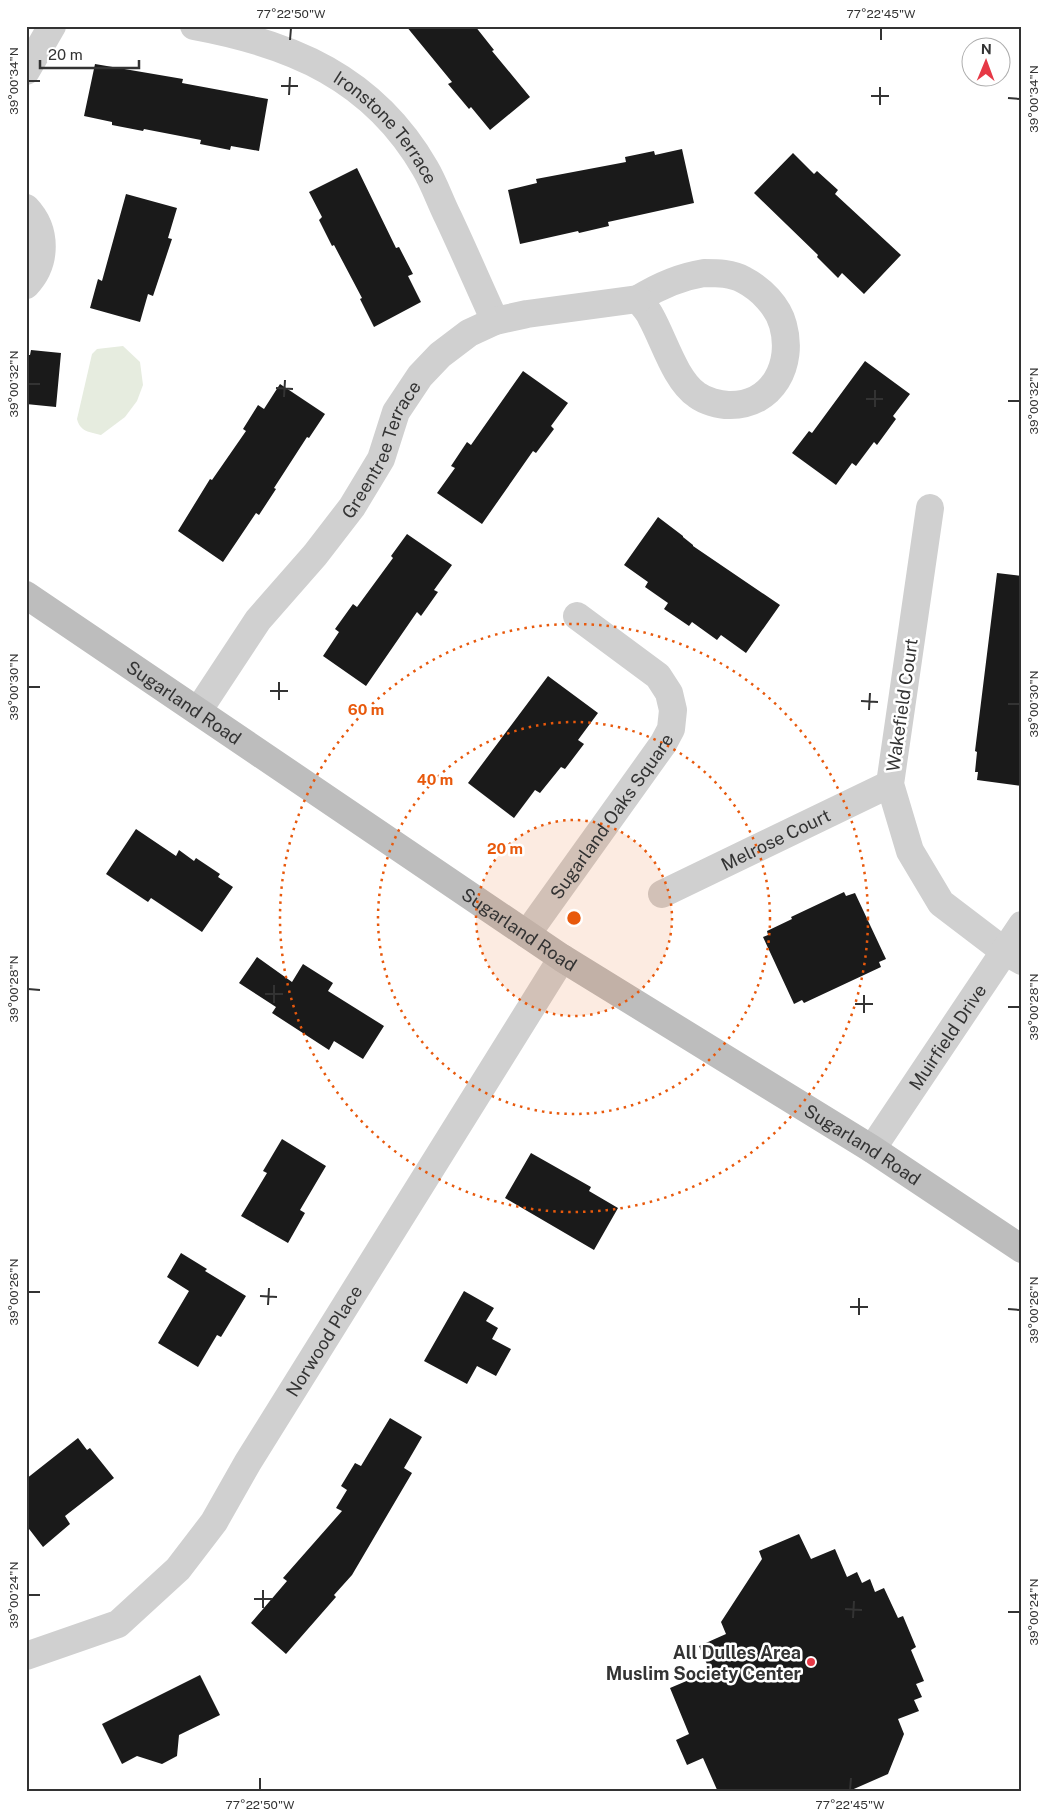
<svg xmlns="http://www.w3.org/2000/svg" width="1048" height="1818" viewBox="0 0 1048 1818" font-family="'Public Sans',sans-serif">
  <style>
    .green { fill: #e6ecdf }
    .building { fill: #1a1a1a }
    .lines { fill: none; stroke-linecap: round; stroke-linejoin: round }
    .street { stroke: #d0d0d0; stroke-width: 28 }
    .secondary { stroke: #bdbdbd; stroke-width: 28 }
    .ticks { fill: none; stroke: #333; stroke-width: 2 }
    .ring { fill: none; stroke: #e8590c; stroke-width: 2.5; stroke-dasharray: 2.5 5 }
    .poi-dot { fill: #e63946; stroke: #fff; stroke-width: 2 }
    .labels { text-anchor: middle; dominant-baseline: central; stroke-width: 5; stroke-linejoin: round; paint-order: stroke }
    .street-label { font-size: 18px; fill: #333; stroke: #fff }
    .poi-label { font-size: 18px; font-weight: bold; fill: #333; stroke: #fff; text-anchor: end }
    .centre { fill: #e8590c; stroke: #fff; stroke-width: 2.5 }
    .ring-label { font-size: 15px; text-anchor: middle; font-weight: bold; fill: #e8590c; stroke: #fff; stroke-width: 5; stroke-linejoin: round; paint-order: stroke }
    .neatline { fill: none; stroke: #333; stroke-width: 2 }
    .ticks-label { font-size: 12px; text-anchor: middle; fill: #333 }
  </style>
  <rect width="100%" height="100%" fill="#fff"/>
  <path class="green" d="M 123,346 L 140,362 L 143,385 L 137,401 L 125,417 L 101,435 C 90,432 80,432 77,419 L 92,354 L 97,349 Z"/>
  <path class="building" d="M 406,26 L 475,26 L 494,50 L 492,51 L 530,97 L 490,130 L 471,107 L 469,109 L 448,84 L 452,82 Z
    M 95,64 L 183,79 L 182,83 L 268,99 L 259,151 L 231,146 L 230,150 L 200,144 L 201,140 L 144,129 L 143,131 L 112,125 L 112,122 L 84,116 Z
    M 682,149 L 694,203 L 608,222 L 609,226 L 579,233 L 578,231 L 520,244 L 508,190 L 537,183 L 536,179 L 626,162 L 625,157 L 654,151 L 655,155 Z
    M 793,153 L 814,174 L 817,171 L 838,190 L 835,194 L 901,255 L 864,294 L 842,273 L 838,278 L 817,257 L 818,255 L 754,193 Z
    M 357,168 L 396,248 L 399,247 L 413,274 L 408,276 L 421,302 L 374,327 L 360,299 L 362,298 L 334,245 L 332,246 L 319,220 L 322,217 L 309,192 Z
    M 126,194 L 177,208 L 168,238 L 172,239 L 153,296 L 148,294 L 140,322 L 90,308 L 98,279 L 102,281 Z
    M 31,350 L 61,353 L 56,407 L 26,404 L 26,355 L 30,355 Z
    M 865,361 L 910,394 L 893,416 L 896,419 L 877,445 L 874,442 L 856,466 L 852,463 L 836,485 L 792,453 L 809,431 L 812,433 Z
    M 523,371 L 568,403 L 551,426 L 554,429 L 536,453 L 533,451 L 482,524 L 437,493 L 455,468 L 451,466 L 467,442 L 471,445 Z
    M 280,384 L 325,414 L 309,438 L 307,437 L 274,488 L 276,489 L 259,515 L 256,513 L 223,562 L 178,531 L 210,479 L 212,480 L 246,431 L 243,429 L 258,405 L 264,409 Z
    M 658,517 L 683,536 L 683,537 L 693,545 L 693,546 L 780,605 L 746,653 L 721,635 L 717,640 L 692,622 L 689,626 L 664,609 L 668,603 L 645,587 L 648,582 L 624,565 Z
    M 407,534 L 452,565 L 434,590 L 438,592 L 421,616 L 417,612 L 366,686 L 323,656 L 339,632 L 335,629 L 353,604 L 357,607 L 393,558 L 391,556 Z
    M 997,573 L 1022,576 L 1022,786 L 977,780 L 978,772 L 975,772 L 977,752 L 975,751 Z
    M 548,676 L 598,713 L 578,740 L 584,744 L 565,769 L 561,767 L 540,793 L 535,790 L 514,818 L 468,783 Z
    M 136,829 L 176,856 L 179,850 L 194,861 L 196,858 L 220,874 L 218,877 L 233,887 L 202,932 L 151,898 L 148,902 L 106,874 Z
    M 844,892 L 846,896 L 855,893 L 886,959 L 879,962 L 881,967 L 804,1003 L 802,1000 L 794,1004 L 763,937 L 768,935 L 767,931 L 792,919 L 791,917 Z
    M 257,957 L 292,982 L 303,964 L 333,983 L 328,991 L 384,1026 L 363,1059 L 334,1041 L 329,1050 L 272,1013 L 276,1007 L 239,983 Z
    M 282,1139 L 326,1166 L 300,1210 L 305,1213 L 288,1243 L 241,1216 L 267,1173 L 263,1171 Z
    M 531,1153 L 591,1187 L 589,1191 L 618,1208 L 594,1250 L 505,1198 Z
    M 181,1253 L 207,1269 L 205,1271 L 246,1296 L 221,1337 L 217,1335 L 198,1367 L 158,1343 L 189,1291 L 167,1277 Z
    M 464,1291 L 494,1308 L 486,1321 L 498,1328 L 492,1339 L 511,1349 L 496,1376 L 477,1366 L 467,1384 L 424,1361 Z
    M 390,1418 L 422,1437 L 404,1468 L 412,1473 L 352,1575 L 334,1595 L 336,1597 L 286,1654 L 251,1623 L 287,1581 L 283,1578 L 342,1511 L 336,1508 L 347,1490 L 341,1486 L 355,1463 L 361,1466 Z
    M 78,1438 L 87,1450 L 90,1448 L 114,1478 L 65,1516 L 70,1524 L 43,1547 L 26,1525 L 26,1479 Z
    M 799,1534 L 811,1559 L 835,1549 L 847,1577 L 857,1572 L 862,1583 L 870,1579 L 875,1592 L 884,1588 L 898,1618 L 903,1616 L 916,1647 L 911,1650 L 924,1681 L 916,1684 L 922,1697 L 914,1700 L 919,1711 L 898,1719 L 904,1734 L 888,1774 L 847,1792 L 718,1792 L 703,1758 L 687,1765 L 676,1740 L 689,1734 L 670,1688 L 710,1671 L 699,1646 L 726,1634 L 721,1622 L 762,1559 L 759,1551 Z
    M 200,1675 L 220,1715 L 179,1735 L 177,1756 L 162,1764 L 137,1756 L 122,1764 L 102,1724 Z"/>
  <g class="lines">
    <g class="street">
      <path id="s1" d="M 194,26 C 292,44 373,78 425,168 C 434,183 440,201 448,217 C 464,251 479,286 495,321"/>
      <path d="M 26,71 L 52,26"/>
      <path d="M 26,208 C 47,230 47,263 26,285"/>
      <path d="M 704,273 C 717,273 732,273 744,280 C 761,289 778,306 783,325 C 794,364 773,406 729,405 C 719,405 705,401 697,395 C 675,380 664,340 651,317 C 648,310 642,305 638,299 C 659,286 679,277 704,273 Z"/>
      <path d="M 930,508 L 890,784 L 910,851 L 941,903 L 1004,951 L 1022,961"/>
      <path id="s2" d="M 198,711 L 258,620 L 315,555 L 352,507 L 381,459 L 396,412 L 420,376 L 440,355 L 469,333 L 495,321 L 527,314 L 638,299"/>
      <path id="s3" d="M 662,894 L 890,784"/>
      <path id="s4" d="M 527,934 L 663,744 L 671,729 L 673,710 L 669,693 L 658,676 L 577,616"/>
      <path id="s5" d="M 872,1149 L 1022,925"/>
      <path id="s6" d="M 26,1656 L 118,1624 L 178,1569 L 214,1522 L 248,1462 L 562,958"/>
    </g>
    <path class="secondary" id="s7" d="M 26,595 L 562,958 L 872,1149 L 1022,1249"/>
  </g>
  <path class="ticks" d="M 290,40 L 291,28M 881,40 L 881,28M 28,81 L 40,81M 281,86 L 298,86M 289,95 L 290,77M 871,96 L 889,96M 1008,98 L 1020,99M 880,105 L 880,87M 28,384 L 40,384M 276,388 L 293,389M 284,397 L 285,380M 866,399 L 883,399M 1008,401 L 1020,401M 875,407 L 875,390M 28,687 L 40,687M 270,691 L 288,691M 279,700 L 279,682M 861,701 L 878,702M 1008,704 L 1020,704M 869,710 L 870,693M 28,989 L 40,990M 265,994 L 283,994M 274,1003 L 274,985M 855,1004 L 873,1004M 1008,1007 L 1020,1007M 864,1013 L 864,995M 28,1292 L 40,1292M 260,1296 L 277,1297M 268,1305 L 269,1288M 850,1307 L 868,1307M 1008,1309 L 1020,1310M 859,1315 L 859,1298M 28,1595 L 40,1595M 254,1599 L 272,1599M 263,1608 L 263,1590M 845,1609 L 862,1610M 1008,1612 L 1020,1612M 853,1618 L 854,1601M 260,1790 L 260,1778M 850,1790 L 851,1778"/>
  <circle cx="574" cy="918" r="98" fill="#e8590c" fill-opacity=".12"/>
  <g class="ring">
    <circle cx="574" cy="918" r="98"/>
    <circle cx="574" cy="918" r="196"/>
    <circle cx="574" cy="918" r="294"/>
  </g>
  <circle class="poi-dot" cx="811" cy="1662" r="5"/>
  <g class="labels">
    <g class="street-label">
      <text stroke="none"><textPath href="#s1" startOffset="224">Ironstone Terrace</textPath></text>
      <text stroke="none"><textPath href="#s2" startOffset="321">Greentree Terrace</textPath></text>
      <text stroke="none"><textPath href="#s7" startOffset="191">Sugarland Road</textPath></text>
      <text transform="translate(902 705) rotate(-82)">Wakefield Court</text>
      <text stroke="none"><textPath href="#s4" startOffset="145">Sugarland Oaks Square</textPath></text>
      <text stroke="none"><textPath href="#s3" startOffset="126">Melrose Court</textPath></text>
      <text stroke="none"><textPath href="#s7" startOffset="596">Sugarland Road</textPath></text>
      <text stroke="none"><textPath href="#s5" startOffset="135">Muirfield Drive</textPath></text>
      <text stroke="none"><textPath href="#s7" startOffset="1001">Sugarland Road</textPath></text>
      <text stroke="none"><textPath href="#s6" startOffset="450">Norwood Place</textPath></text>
    </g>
    <g class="poi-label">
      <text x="801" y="1652">All Dulles Area<tspan x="801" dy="21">Muslim Society Center</tspan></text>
    </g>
  </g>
  <circle cx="574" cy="918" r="8" class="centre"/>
  <g class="ring-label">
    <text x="366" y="715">60 m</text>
    <text x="435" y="785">40 m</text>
    <text x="505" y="854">20 m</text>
  </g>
  <rect width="1048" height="1818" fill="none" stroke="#ffffff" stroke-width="55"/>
  <g transform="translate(986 62) rotate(1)"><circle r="24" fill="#ffffff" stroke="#adadad"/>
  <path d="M0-4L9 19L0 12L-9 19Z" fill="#e63946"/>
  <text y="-8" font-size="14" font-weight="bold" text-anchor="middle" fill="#333333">N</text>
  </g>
  <path d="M40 60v8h99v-8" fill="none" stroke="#333333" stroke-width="2.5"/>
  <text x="48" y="60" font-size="15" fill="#333333" stroke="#ffffff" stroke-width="4" paint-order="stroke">20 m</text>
  <rect x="28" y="28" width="992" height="1762" class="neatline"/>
  <g class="ticks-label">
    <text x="291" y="18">77°22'50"W</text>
    <text x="881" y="18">77°22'45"W</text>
    <text transform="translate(14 81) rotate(-90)" y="4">39°00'34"N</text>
    <text transform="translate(1034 99) rotate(-90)" y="4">39°00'34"N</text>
    <text transform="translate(14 384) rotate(-90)" y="4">39°00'32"N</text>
    <text transform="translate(1034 401) rotate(-90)" y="4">39°00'32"N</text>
    <text transform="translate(14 687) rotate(-90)" y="4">39°00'30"N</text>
    <text transform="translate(1034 704) rotate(-90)" y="4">39°00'30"N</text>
    <text transform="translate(14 989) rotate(-90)" y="4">39°00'28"N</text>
    <text transform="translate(1034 1007) rotate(-90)" y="4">39°00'28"N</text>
    <text transform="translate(14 1292) rotate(-90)" y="4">39°00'26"N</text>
    <text transform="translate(1034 1310) rotate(-90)" y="4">39°00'26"N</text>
    <text transform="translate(14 1595) rotate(-90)" y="4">39°00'24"N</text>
    <text transform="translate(1034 1612) rotate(-90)" y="4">39°00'24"N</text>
    <text x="260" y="1809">77°22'50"W</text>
    <text x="850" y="1809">77°22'45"W</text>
  </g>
</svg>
